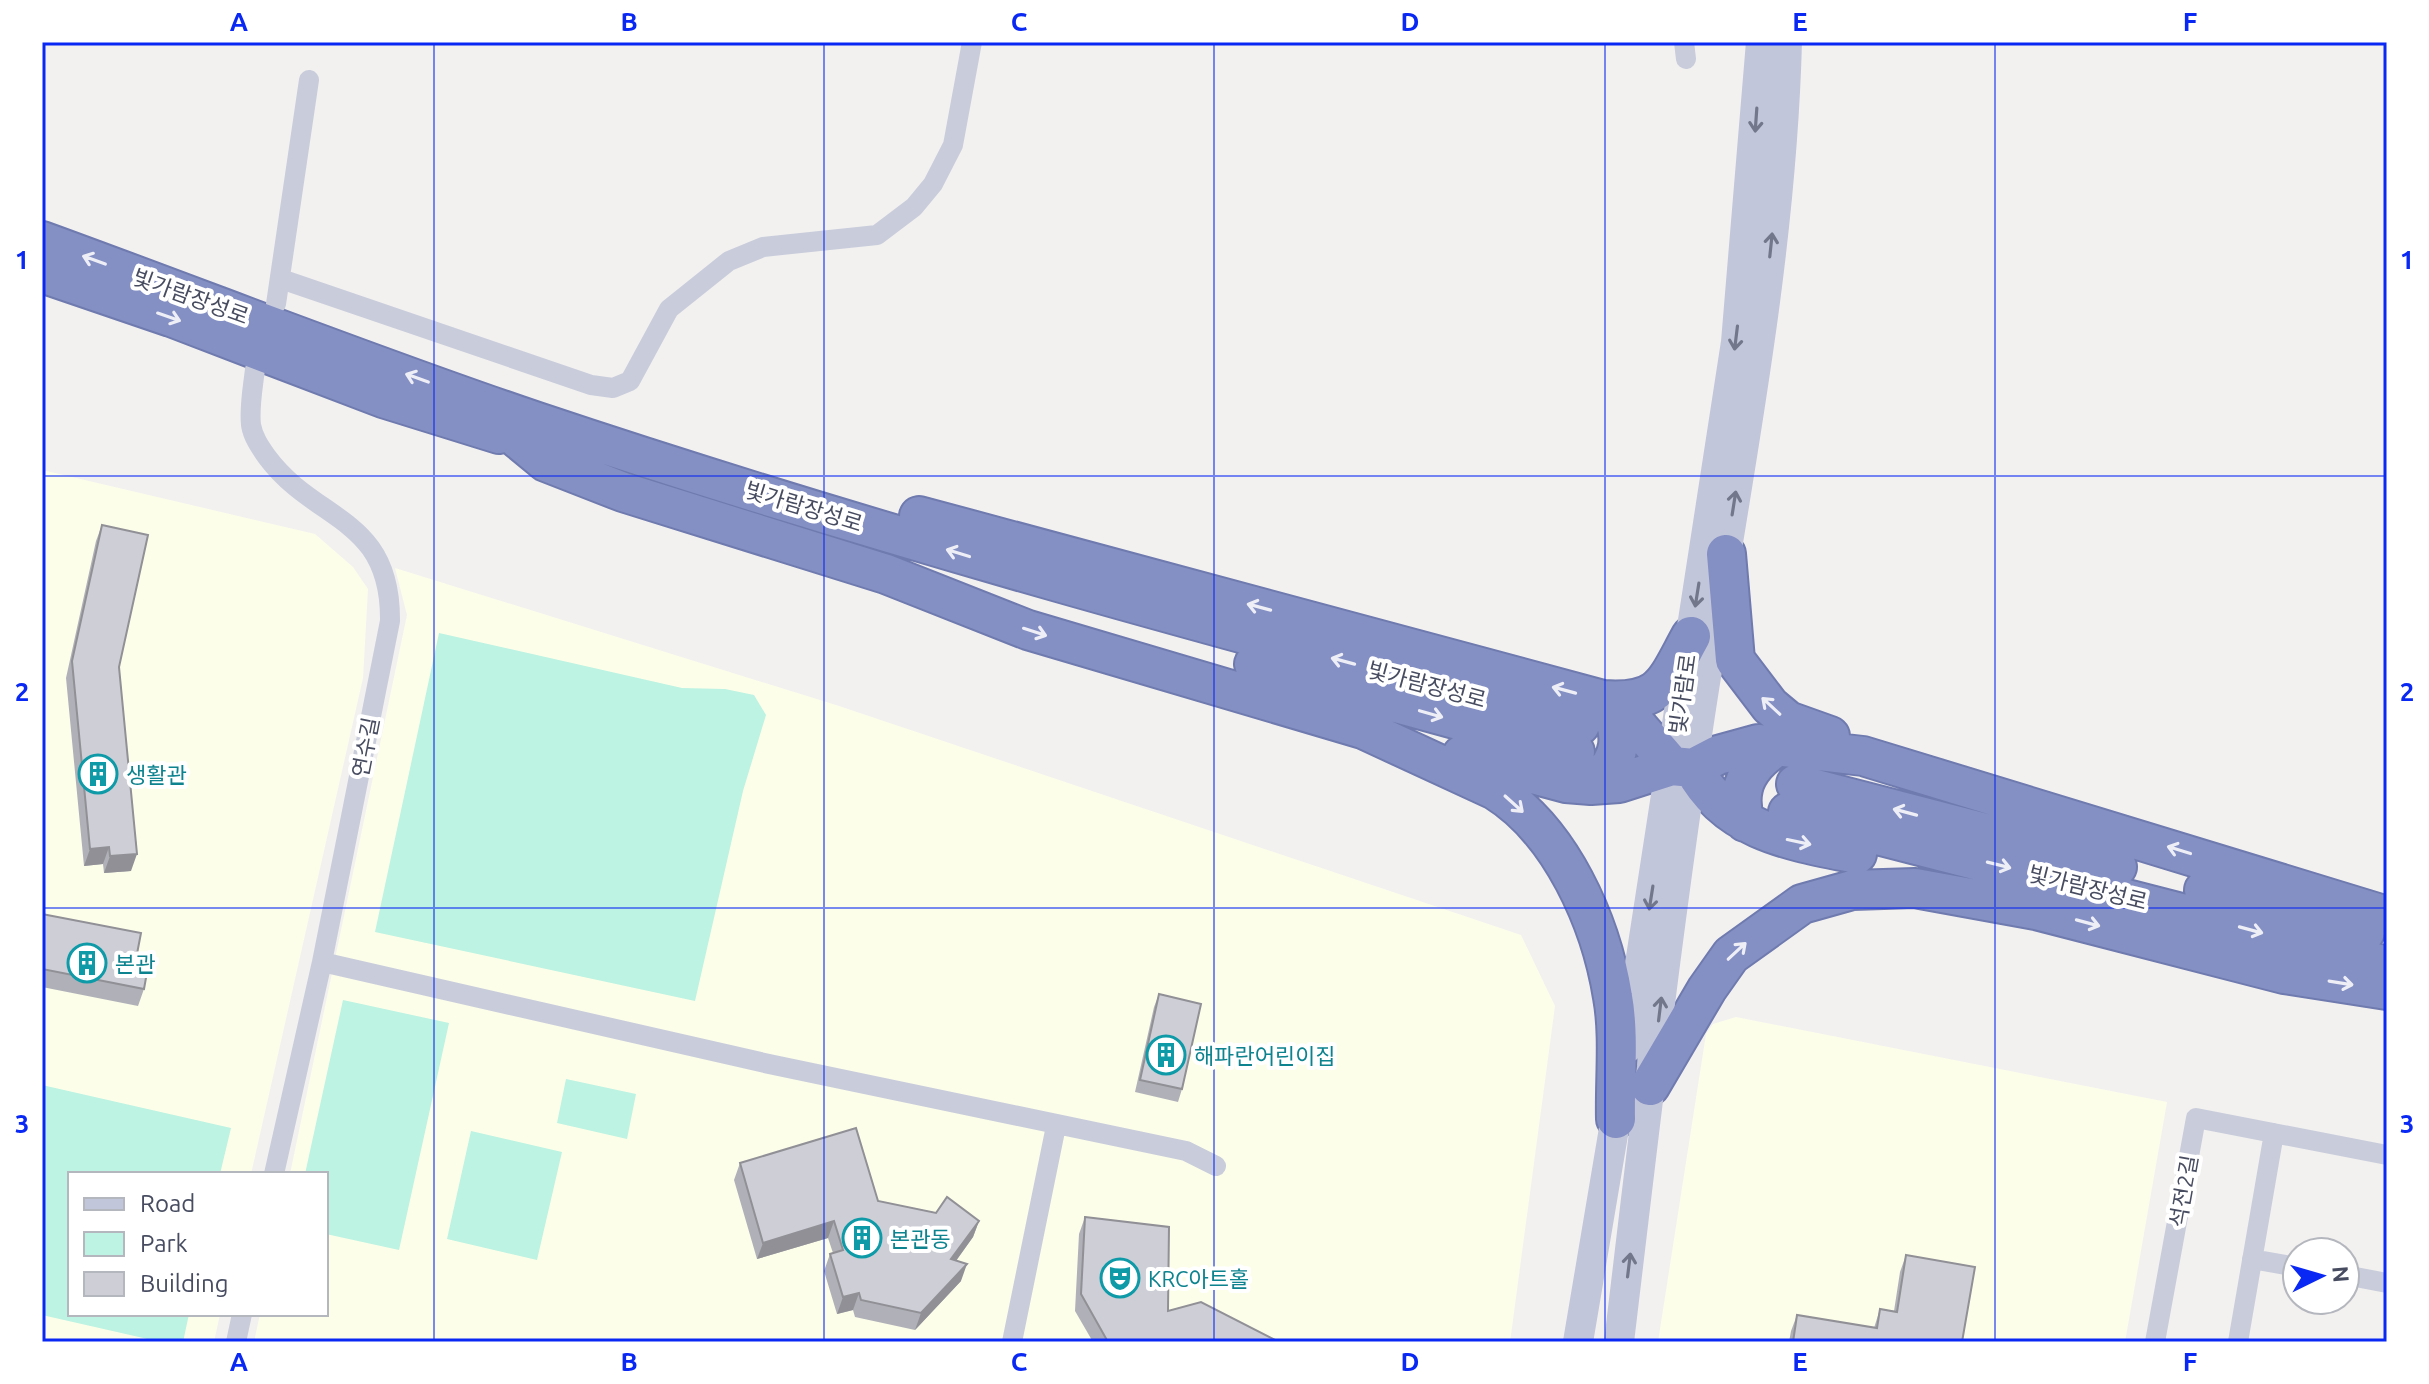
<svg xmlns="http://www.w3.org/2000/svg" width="2429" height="1384" viewBox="0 0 2429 1384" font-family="Ubuntu,'Noto Sans KR',sans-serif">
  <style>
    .commercial { fill: #fdfeea }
    .green { fill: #bcf3e2 }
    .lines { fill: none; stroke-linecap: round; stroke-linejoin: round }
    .highway-casing { stroke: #6f7aaf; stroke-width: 42 }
    .street { stroke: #c9cddb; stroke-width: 20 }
    .secondary { stroke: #c2c6da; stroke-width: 30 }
    .highway { stroke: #848fc3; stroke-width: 38 }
    .wall { fill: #b0b1b8 }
    .shaded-wall { fill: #909096 }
    .building { fill: #cdced6; stroke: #909096; stroke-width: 2 }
    .oneway { stroke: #72778b }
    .oneway2 { stroke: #edeef6 }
    .grid { fill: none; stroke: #0a28f3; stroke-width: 2; stroke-opacity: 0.55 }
    .labels { text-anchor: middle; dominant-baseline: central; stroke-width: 8; stroke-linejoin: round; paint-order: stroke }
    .street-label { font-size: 22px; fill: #474c60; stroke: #fff }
    .culture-label { font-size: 22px; fill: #0d838f; stroke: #fff; text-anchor: start }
    .neatline { fill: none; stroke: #0a28f3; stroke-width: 3 }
    .grid-label { font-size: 26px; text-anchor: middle; font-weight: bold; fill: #0a28f3 }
  </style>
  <rect width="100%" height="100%" fill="#f3f1f0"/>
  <path class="commercial" d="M 42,470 L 315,534 L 353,567 L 368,589 L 363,678 L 251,1174 L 70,1174 L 70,1314 L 220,1314 L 214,1342 L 42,1342 Z
    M 395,568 L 836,705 L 1521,935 L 1555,1006 L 1510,1342 L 254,1342 L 260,1314 L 326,1314 L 326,1174 L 290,1174 L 407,615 Z
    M 1736,1017 L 2167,1102 L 2125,1342 L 1658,1342 L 1706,1034 L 1713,1024 Z"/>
  <path class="green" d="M 439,633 L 682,688 L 725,689 L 754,695 L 766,715 L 743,791 L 695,1001 L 375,932 Z
    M 343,1000 L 449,1023 L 399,1250 L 326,1234 L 326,1174 L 305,1174 Z
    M 566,1079 L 636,1094 L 627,1139 L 557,1123 Z
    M 42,1085 L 231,1128 L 220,1174 L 70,1174 L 70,1314 L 189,1314 L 183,1342 L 161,1342 L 42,1315 Z
    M 471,1131 L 562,1152 L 537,1260 L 447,1239 Z"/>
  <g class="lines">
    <g class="highway-casing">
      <path id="highway" d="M 42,241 C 207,301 371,366 537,422 C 880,537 1230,631 1580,725
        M 42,273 L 171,317 L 383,398 L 499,434
        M 518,439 L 546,462 L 623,492 L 886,574 L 1028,630 L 1363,729 L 1495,790 C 1561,831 1601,922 1613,997 C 1620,1035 1615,1079 1616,1119
        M 919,516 L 1603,700 C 1662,704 1665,683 1691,636
        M 1726,554 L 1735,660 L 1770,706 L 1788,721 L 1830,736
        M 1254,664 L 1575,752
        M 1606,702 L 1633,721 L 1672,766
        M 1462,755 L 1566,783 L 1591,785 L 1619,783 L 1672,766 L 1693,768 L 1718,755 L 1758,744 L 1863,756 L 2387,916
        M 1693,768 C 1727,832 1792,841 1857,854
        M 1796,784 L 2117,867
        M 1591,785 C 1623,762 1627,731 1603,700
        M 1788,812 L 2387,966
        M 1745,822 C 1734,786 1750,763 1781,744
        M 2204,890 L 2365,932
        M 1650,1086 L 1707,989 L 1731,955 L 1802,904 L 1852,890 L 1915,888 L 2036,910 L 2284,974 L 2387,990"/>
    </g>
    <path class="street" d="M 1684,42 L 1686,59
      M 281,279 L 591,385 L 613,388 L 630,381 L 669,309 L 729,261 L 763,247 L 877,235 L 914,207 L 933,184 L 953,145 L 972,42
      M 276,304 L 309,80
      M 255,369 C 253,387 249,407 251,425 C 253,437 260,447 267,457 C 316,523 391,516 390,621 L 322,962 L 274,1174
      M 322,962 L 769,1064 L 1186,1151 L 1216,1166
      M 2252,1259 L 2297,1267
      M 2345,1275 L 2387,1283
      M 236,1342 L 242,1314
      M 1012,1342 L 1056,1126
      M 2155,1342 L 2196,1118 L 2387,1155
      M 2238,1342 L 2274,1133"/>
    <path class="secondary" d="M 1627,1048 L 1736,342 L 1761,42
      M 1578,1342 L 1619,1099
      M 1619,1342 C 1644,1133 1668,923 1700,715 C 1734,492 1781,268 1787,42"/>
    <use href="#highway" class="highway"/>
  </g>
  <path class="wall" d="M 102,525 L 119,667 L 131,871 L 104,873 L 103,864 L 84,866 L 66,678 L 96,541 Z
    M 42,914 L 136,959 L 144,989 L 138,1006 L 42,987 Z
    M 1159,994 L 1182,1089 L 1178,1102 L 1135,1092 L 1154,1007 Z
    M 740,1163 L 878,1201 L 979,1221 L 973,1237 L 956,1261 L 961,1281 L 915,1330 L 855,1317 L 853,1310 L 837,1314 L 824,1271 L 830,1254 L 833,1253 L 828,1238 L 757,1259 L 734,1180 Z
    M 1085,1217 L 1168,1311 L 1279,1342 L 1093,1342 L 1075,1311 L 1079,1234 Z
    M 1906,1255 L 1962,1342 L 1789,1342 L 1791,1331 L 1797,1315 L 1874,1328 L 1880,1309 L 1894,1311 L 1900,1272 Z"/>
  <path class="shaded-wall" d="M 109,847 L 103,864 L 84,866 L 90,849 Z
    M 137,854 L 131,871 L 104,873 L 110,856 Z
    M 834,1221 L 828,1238 L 757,1259 L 763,1243 Z
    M 979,1221 L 973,1237 L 945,1276 L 951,1259 Z
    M 967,1264 L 961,1281 L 915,1330 L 921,1313 Z
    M 859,1293 L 853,1310 L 837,1314 L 843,1297 Z"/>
  <path class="building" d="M 102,525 L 148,535 L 119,667 L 137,854 L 110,856 L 109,847 L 90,849 L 72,661 Z
    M 42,914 L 141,933 L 136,959 L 149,961 L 144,989 L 42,969 Z
    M 1159,994 L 1201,1004 L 1182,1089 L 1140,1080 Z
    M 856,1128 L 878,1201 L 936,1213 L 947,1197 L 979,1221 L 951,1259 L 967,1264 L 921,1313 L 861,1300 L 859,1293 L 843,1297 L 830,1254 L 843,1250 L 834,1221 L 763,1243 L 740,1163 Z
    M 1085,1217 L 1169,1227 L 1168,1311 L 1201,1302 L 1279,1342 L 1108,1342 L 1081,1294 Z
    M 1906,1255 L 1975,1267 L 1962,1342 L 1793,1342 L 1797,1315 L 1877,1328 L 1880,1309 L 1897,1312 Z"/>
  <defs><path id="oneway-shaft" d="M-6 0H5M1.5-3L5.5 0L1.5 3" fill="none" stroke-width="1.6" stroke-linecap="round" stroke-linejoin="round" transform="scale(2)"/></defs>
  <g class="oneway">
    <use href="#oneway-shaft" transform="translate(1756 120) rotate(94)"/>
    <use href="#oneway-shaft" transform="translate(1771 245) rotate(-84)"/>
    <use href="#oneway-shaft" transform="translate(1736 338) rotate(97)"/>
    <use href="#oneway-shaft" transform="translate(1734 503) rotate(-81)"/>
    <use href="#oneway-shaft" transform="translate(1697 595) rotate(99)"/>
    <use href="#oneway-shaft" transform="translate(1651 898) rotate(99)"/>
    <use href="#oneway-shaft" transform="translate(1660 1009) rotate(-83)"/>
    <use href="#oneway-shaft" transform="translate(1629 1265) rotate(-83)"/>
  </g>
  <g class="oneway2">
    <use href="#oneway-shaft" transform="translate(94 260) rotate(-160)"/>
    <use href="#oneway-shaft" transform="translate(169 317) rotate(19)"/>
    <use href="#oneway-shaft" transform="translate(417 378) rotate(-160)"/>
    <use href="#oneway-shaft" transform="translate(958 553) rotate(-163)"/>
    <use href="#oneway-shaft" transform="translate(1259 607) rotate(-165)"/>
    <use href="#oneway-shaft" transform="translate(1035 632) rotate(18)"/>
    <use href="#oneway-shaft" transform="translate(1343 661) rotate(-165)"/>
    <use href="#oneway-shaft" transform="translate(1564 690) rotate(-165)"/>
    <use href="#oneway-shaft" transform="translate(1771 706) rotate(-137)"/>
    <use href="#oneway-shaft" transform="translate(1431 714) rotate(16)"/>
    <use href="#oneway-shaft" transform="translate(1514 804) rotate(42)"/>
    <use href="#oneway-shaft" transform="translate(1905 812) rotate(-165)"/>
    <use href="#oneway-shaft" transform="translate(1799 842) rotate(12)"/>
    <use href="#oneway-shaft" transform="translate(2179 850) rotate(-163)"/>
    <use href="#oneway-shaft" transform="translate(1999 865) rotate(14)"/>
    <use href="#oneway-shaft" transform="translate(2088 923) rotate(15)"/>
    <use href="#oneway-shaft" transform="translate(2251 930) rotate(15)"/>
    <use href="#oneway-shaft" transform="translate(1737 951) rotate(-43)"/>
    <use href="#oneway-shaft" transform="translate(2341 983) rotate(9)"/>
  </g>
  <path class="grid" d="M 434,42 L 434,1342M 824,42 L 824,1342M 1214,42 L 1214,1342M 1605,42 L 1605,1342M 1995,42 L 1995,1342M 42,476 L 2387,476M 42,908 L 2387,908"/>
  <defs>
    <g id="building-ring" transform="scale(2)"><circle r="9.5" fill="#fff" stroke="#0f9aa8" stroke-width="1.5"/><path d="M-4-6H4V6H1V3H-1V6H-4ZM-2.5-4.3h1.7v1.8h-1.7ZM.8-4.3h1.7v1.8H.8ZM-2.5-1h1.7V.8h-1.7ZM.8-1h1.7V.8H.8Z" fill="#0f9aa8"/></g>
    <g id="theatre-ring" transform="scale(2)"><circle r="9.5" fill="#fff" stroke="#0f9aa8" stroke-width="1.5"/><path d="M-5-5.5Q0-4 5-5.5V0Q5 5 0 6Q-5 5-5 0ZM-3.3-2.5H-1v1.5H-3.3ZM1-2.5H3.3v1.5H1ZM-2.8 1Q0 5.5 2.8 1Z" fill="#0f9aa8"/></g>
  </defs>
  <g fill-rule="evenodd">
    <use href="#building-ring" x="98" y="774"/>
    <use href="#building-ring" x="87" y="963"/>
    <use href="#building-ring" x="1166" y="1055"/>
    <use href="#building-ring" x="862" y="1238"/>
    <use href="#theatre-ring" x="1120" y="1278"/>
  </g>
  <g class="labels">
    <g class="street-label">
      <text transform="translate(191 296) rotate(20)">빛가람장성로</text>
      <text transform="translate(804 506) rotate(17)">빛가람장성로</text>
      <text transform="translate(1427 684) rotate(15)">빛가람장성로</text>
      <text transform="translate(1682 694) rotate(-82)">빛가람로</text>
      <text transform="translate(365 747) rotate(-79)">연수길</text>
      <text transform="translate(2088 887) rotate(14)">빛가람장성로</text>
      <text transform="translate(2183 1191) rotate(-80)">석전2길</text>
    </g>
    <g class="culture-label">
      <text x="126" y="774">생활관</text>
      <text x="115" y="963">본관</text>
      <text x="1194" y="1055">해파란어린이집</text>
      <text x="890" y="1238">본관동</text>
      <text x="1148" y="1278">KRC아트홀</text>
    </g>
  </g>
  <rect width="2429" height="1384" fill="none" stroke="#ffffff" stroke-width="88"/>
  <rect x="68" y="1172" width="260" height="144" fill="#ffffff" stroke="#b5b7bf" stroke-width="2"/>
  <rect x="84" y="1198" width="40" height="12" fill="#c2c6da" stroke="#b5b7bf" stroke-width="2"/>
  <text x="140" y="1212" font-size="24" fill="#474c60">Road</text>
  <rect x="84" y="1232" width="40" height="24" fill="#bcf3e2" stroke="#b5b7bf" stroke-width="2"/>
  <text x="140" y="1252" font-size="24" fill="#474c60">Park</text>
  <rect x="84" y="1272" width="40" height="24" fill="#cdced6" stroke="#b5b7bf" stroke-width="2"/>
  <text x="140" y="1292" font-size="24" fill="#474c60">Building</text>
  <g transform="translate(2321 1276) rotate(85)"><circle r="38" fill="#ffffff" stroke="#b5b7bf" stroke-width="2"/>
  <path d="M0-6L14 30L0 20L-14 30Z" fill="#0a28f3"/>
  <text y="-12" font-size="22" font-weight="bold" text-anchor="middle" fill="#474c60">N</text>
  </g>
  <rect x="44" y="44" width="2341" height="1296" class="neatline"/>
  <g class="grid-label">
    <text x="239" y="31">A</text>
    <text x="629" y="31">B</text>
    <text x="1019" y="31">C</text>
    <text x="1410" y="31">D</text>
    <text x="1800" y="31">E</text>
    <text x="2190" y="31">F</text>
    <text x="22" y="269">1</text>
    <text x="2407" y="269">1</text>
    <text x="22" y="701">2</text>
    <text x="2407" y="701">2</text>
    <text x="22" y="1133">3</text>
    <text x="2407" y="1133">3</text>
    <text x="239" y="1371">A</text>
    <text x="629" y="1371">B</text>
    <text x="1019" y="1371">C</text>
    <text x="1410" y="1371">D</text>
    <text x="1800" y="1371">E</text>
    <text x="2190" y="1371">F</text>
  </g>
</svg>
